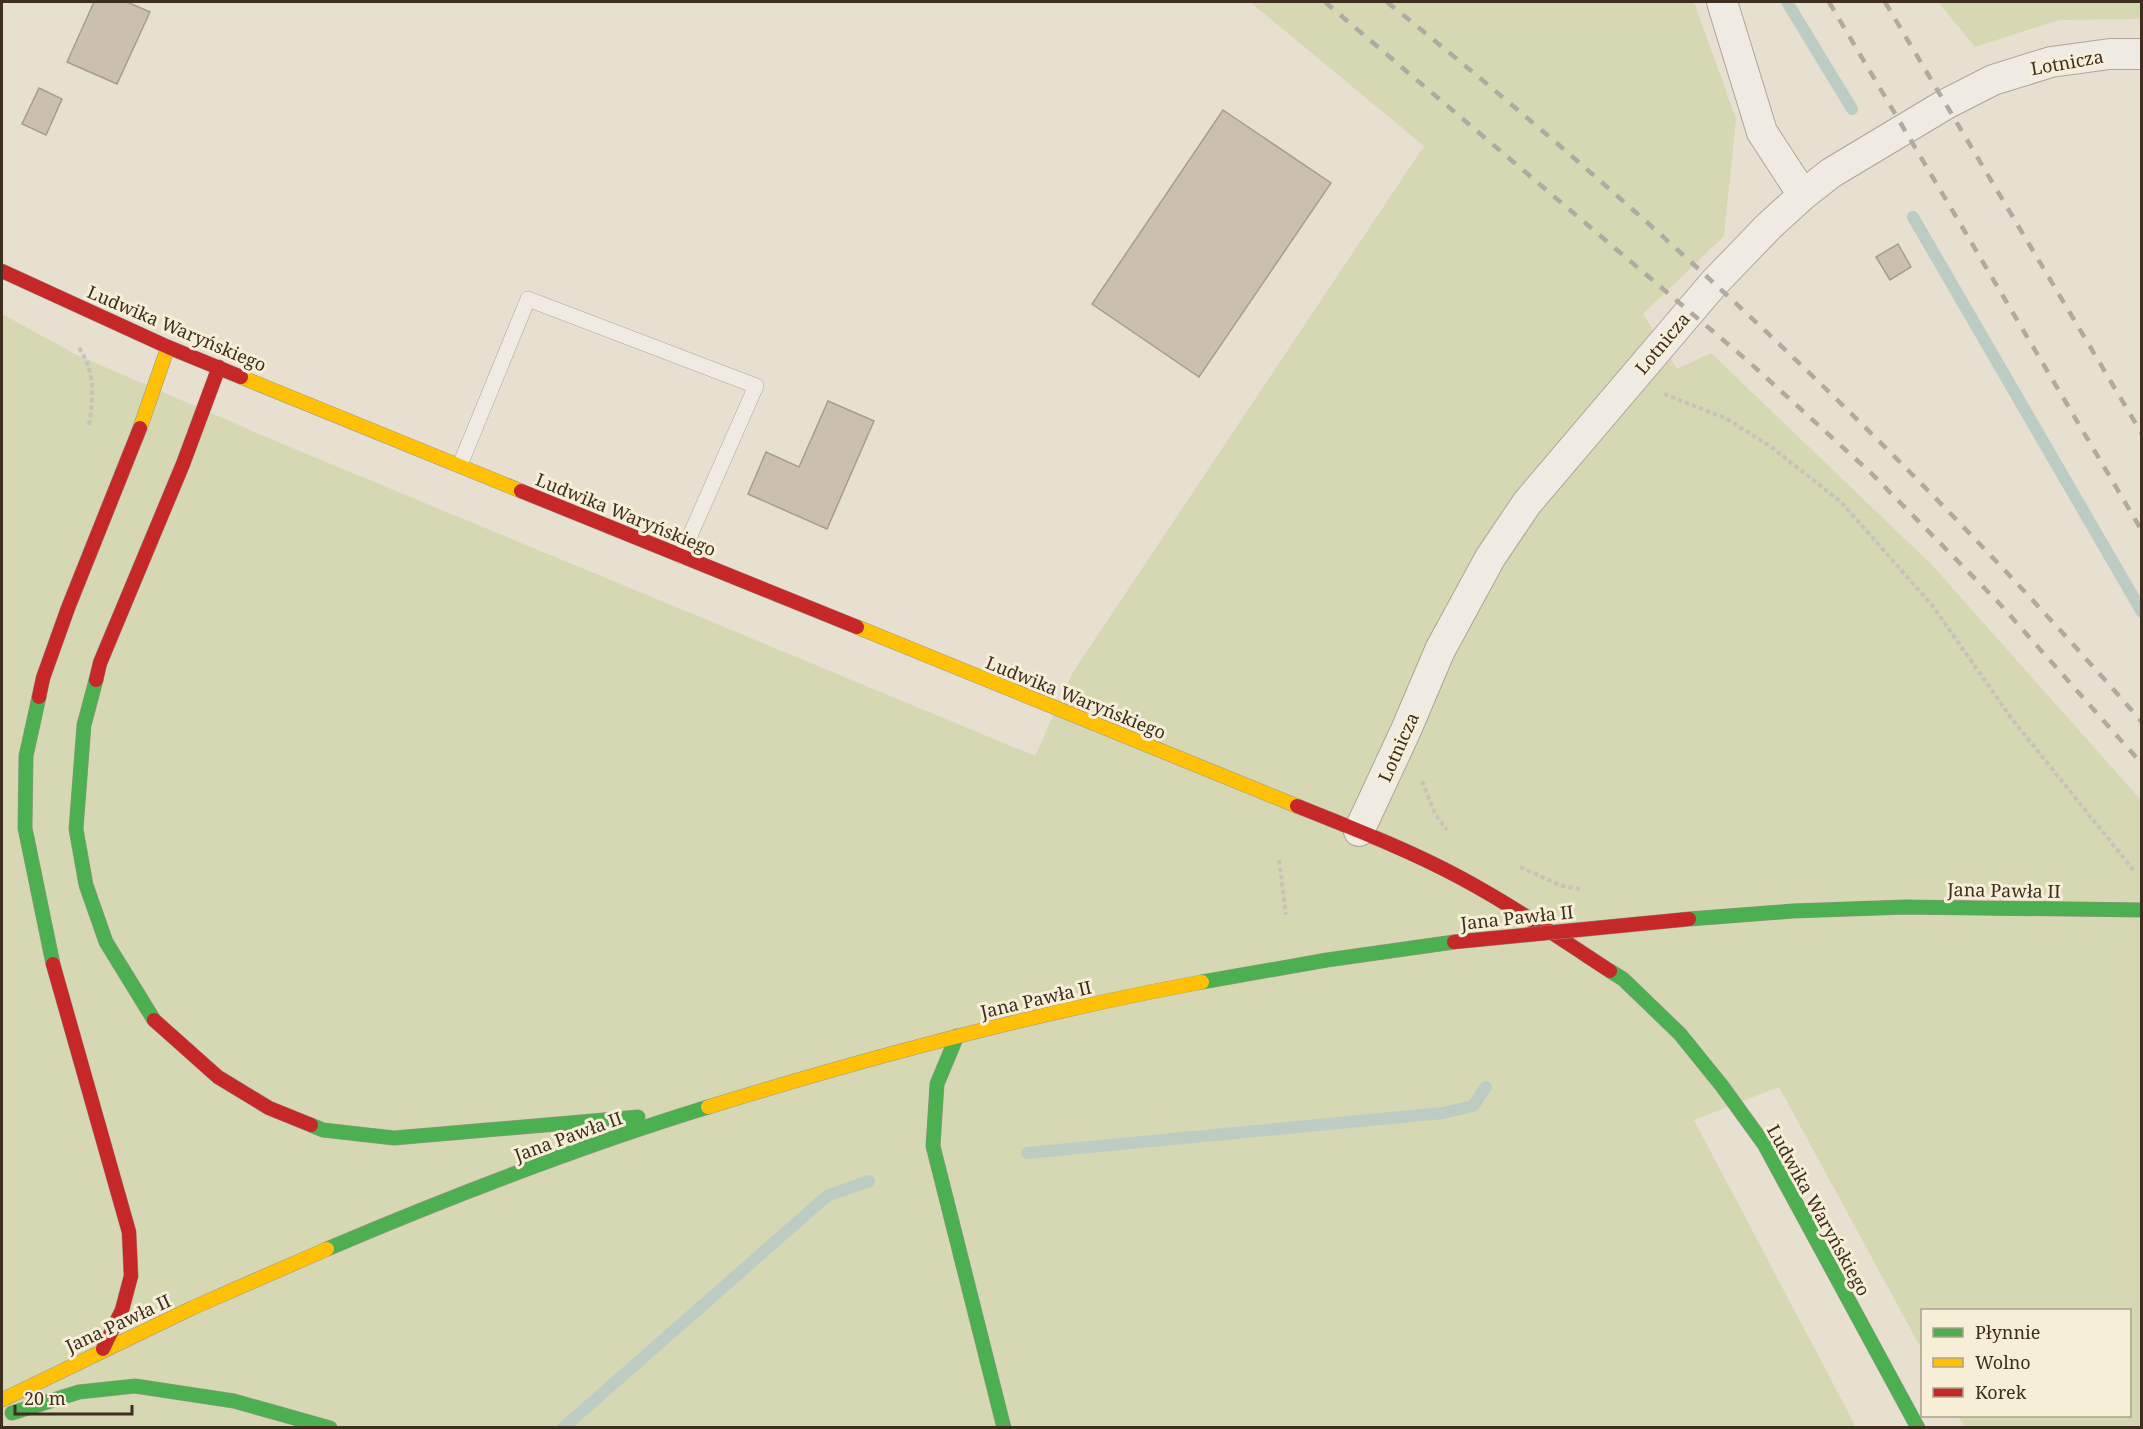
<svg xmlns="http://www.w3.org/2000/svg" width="2143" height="1429" viewBox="0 0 2143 1429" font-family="'Noto Serif',serif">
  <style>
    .green { fill: #d6d7b3 }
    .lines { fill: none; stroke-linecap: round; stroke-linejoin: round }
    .stream { stroke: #bcccc2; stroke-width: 12 }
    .building { fill: #cbbfb2; stroke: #a89c90; stroke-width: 1.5 }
    .lane-casing { stroke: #ada599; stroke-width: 16 }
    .street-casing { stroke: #ada599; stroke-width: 32 }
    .fast-casing { stroke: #9c958a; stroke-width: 15 }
    .slow-casing { stroke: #9c958a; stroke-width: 15 }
    .jam-casing { stroke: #9c958a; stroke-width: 15 }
    .path { stroke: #c8c2b9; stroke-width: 4; stroke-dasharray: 4.5 3; stroke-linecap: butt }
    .lane { stroke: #efebe3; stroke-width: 15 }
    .street { stroke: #efebe3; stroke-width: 30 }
    .fast { stroke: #4caf50; stroke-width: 14 }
    .slow { stroke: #ffc107; stroke-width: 14 }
    .jam { stroke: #c62828; stroke-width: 14 }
    .rail { stroke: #afaaa2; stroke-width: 4.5; stroke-dasharray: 10 10; stroke-linecap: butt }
    .fast-bridge-casing { stroke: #928b80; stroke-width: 15; stroke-linecap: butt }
    .jam-bridge-casing { stroke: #928b80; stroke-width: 15; stroke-linecap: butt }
    .fast-bridge { stroke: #4caf50; stroke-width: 14 }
    .jam-bridge { stroke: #c62828; stroke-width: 14 }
    .labels { text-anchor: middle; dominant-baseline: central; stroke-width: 6; stroke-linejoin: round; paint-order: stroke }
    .street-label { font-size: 18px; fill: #3d2e20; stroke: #f7eed8 }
  </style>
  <rect width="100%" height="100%" fill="#e7e0d1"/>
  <path class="green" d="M 1250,2 L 1694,2 L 1736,119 L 1724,236 L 1643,314 L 1677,369 L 1711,353 L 1932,565 L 2141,800 L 2141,1427 L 1965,1427 L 1958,1416 L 2130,1416 L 2130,1310 L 1922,1310 L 1922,1350 L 1779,1087 L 1694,1120 L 1856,1427 L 2,1427 L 2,314 L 75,354 L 273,440 L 1035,756 L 1073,672 L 1424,146 Z
    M 1938,2 L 2141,2 L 2141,19 L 2059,20 L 1975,47 Z"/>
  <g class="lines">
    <path class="stream" d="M 1787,2 L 1852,109
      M 1913,217 L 2142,612
      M 1027,1153 L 1443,1113 L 1473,1106 L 1486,1087
      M 563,1428 L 827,1196 L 869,1181"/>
  </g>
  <path class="building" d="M 94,2 L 127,2 L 150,12 L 117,84 L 67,62 Z
    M 39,88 L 62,99 L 46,135 L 22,124 Z
    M 1223,110 L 1331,183 L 1199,377 L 1092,304 Z
    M 1898,244 L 1911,267 L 1890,280 L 1876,257 Z
    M 828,401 L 874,421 L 827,529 L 748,494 L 766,452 L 799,467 Z"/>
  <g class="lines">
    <g class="lane-casing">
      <path id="lane" d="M 460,465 L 528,299 L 756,386 L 681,556"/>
    </g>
    <g class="street-casing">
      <path id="street" d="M 1722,2 L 1762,132 L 1803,195
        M 1359,831 L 1406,730 L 1440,650 L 1490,558 L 1527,503 L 1714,283 L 1769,226 L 1803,195 L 1831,173 L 1946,104 L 1993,80 L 2051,62 L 2110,54 L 2142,54"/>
    </g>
    <g class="fast-casing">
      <path id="fast" d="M 96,680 L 84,725 L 76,829 L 86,885 L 106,942 L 154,1020
        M 39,697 L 26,756 L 25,828 L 53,964
        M 1610,971 L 1623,979 L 1680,1034 L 1722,1086 L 1764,1144 L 1918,1428
        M 1202,982 L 1327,960 L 1454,942
        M 957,1036 L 937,1084 L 933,1146 L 1004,1428
        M 311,1125 L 323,1130 L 394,1138 L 638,1117
        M 327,1249 C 452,1196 578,1147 708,1107
        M 12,1413 L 79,1392 L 135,1386 L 234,1401 L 330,1428"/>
    </g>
    <g class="slow-casing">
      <path id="slow" d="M 241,377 L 521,491
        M 140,428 L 168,347
        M 857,627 L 1297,806
        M 708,1107 C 870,1057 1035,1013 1202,982
        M 2,1400 L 192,1308 L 327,1249"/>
    </g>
    <g class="jam-casing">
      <path id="jam" d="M 2,271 L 168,347 L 241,377
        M 521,491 L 857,627
        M 96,680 L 100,663 L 183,464 L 219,367
        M 39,697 L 43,678 L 68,608 L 140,428
        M 1297,806 C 1352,828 1409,850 1461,878 C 1513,906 1561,939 1610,971
        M 53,964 L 129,1232 L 131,1276 L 122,1310 L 103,1349
        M 154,1020 L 218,1077 L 269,1108 L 311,1125"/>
    </g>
    <path class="path" d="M 79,348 C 96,372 93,399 89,425
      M 1664,394 L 1725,418 L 1770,446 L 1841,502 L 1932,605 L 2012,719 L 2135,872
      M 1422,781 L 1435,814 L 1447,830
      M 1279,860 L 1286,915
      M 1520,867 L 1562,886 L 1580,889"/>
    <use href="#lane" class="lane"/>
    <use href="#street" class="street"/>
    <use href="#fast" class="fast"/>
    <use href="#slow" class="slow"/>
    <use href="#jam" class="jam"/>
    <path class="rail" d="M 1325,2 L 1749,362 L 1871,473 L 1999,603 L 2142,764
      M 1387,2 C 1658,220 1913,459 2142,722
      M 1829,2 L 2142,531
      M 1885,2 L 2142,434"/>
    <g class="fast-bridge-casing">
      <path id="fast-bridge" d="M 1689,919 L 1793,911 L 1906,907 L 2142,910"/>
    </g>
    <g class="jam-bridge-casing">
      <path id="jam-bridge" d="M 1454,942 L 1689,919"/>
    </g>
    <use href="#fast-bridge" class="fast-bridge"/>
    <use href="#jam-bridge" class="jam-bridge"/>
  </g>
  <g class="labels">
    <g class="street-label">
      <text transform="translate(2067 62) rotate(-10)">Lotnicza</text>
      <text transform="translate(177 328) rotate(23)">Ludwika Waryńskiego</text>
      <text transform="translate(1662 343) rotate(-50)">Lotnicza</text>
      <text transform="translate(626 514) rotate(22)">Ludwika Waryńskiego</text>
      <text transform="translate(1076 697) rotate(22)">Ludwika Waryńskiego</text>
      <text transform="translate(1398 747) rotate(-66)">Lotnicza</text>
      <text transform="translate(2004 890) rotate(1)">Jana Pawła II</text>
      <text transform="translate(1517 917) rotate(-6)">Jana Pawła II</text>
      <text transform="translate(1036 999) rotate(-13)">Jana Pawła II</text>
      <text transform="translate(568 1136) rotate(-20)">Jana Pawła II</text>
      <text transform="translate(1819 1210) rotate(61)">Ludwika Waryńskiego</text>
      <text transform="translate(118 1323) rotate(-25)">Jana Pawła II</text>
    </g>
  </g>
  <rect width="2143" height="1429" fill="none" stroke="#3d2e20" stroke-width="6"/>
  <rect x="1921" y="1309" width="210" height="108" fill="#f7eed8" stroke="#ada18e" stroke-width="1.5"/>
  <rect x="1933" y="1328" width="30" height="9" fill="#4caf50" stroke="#ada18e" stroke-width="1.5"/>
  <text x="1975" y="1339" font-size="18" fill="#3d2e20">Płynnie</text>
  <rect x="1933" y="1358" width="30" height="9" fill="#ffc107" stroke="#ada18e" stroke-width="1.5"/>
  <text x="1975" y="1369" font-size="18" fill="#3d2e20">Wolno</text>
  <rect x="1933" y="1388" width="30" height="9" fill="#c62828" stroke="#ada18e" stroke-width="1.5"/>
  <text x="1975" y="1399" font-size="18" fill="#3d2e20">Korek</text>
  <path d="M15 1405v9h117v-9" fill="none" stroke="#3d2e20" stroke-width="3"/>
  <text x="24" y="1405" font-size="18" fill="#3d2e20" stroke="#f7eed8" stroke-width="4.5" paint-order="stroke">20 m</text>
</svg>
